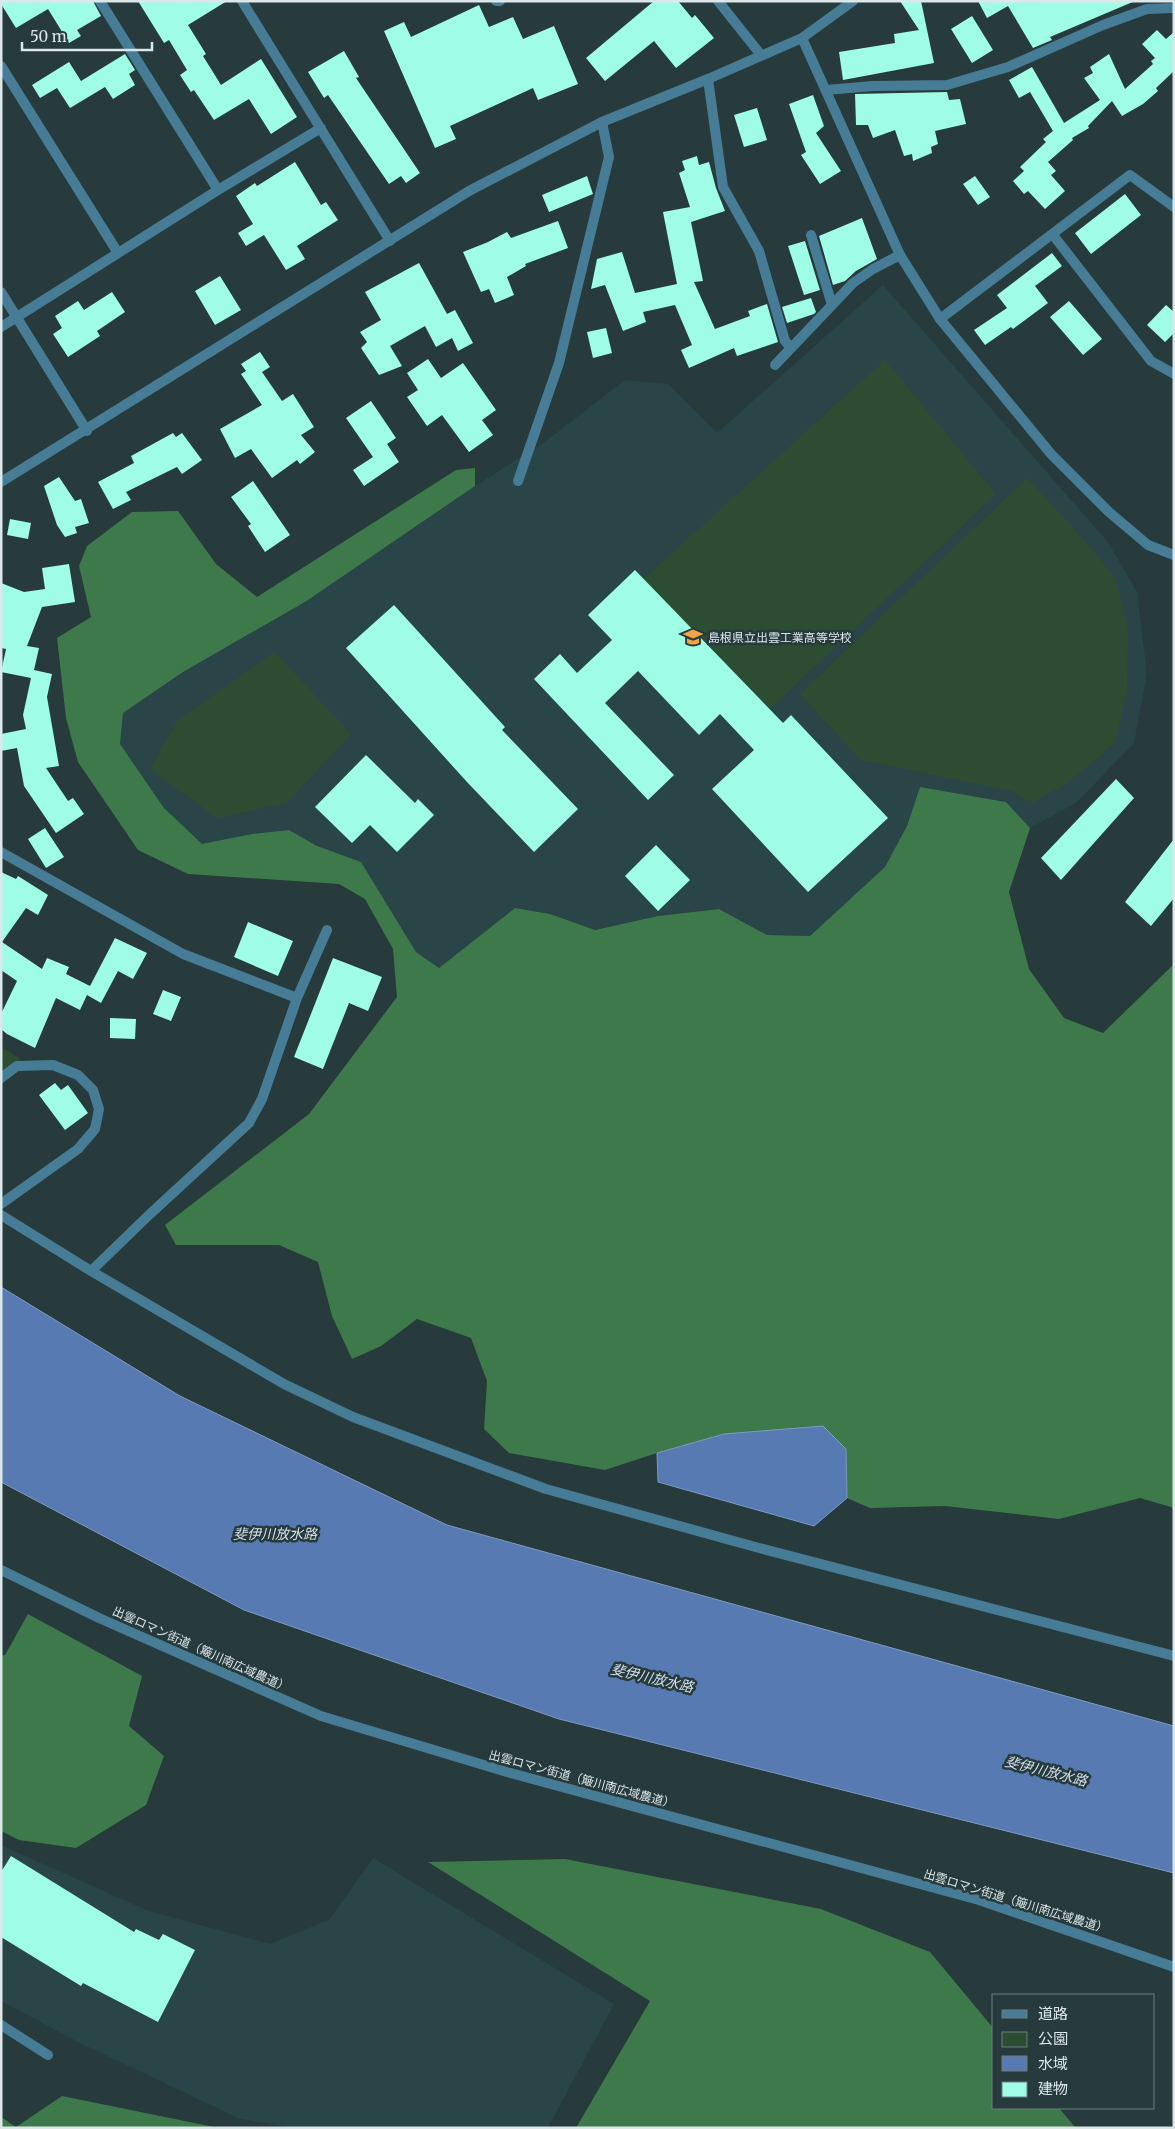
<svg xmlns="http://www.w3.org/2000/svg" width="1175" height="2129" viewBox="0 0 1175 2129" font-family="Merriweather,'Noto Sans JP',serif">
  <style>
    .built { fill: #294548 }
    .green { fill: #2c4d32 }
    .forest { fill: #3e794b }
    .water { fill: #567ab1; stroke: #7e9bc2 }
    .building { fill: #9ffce5 }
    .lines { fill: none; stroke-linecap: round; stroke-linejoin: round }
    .minor { stroke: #477c96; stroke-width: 10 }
    .tertiary { stroke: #477c96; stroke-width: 10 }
    .labels { text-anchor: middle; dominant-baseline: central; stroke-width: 5; stroke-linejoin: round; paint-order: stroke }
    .poi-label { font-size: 12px; fill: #dbe7e8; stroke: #273a3c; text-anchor: start }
    .street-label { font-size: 12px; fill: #dbe7e8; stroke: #273a3c }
    .water-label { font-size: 14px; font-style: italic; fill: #d4dfef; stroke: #273a3c }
  </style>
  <rect width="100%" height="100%" fill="#273a3c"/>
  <path class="built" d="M 883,285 L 1108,542 L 1137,592 L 1147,673 L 1134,743 L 1076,803 L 1030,828 L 1006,802 L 920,787 L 907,826 L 885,867 L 810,936 L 767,935 L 719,909 L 658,916 L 594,930 L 550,914 L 515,908 L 439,968 L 416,952 L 361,862 L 317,846 L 288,830 L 252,834 L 202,845 L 164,808 L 120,744 L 123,713 L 183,672 L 305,602 L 475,486 L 542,444 L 625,380 L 668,384 L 717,433 Z
    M 1,1845 L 146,1910 L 270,1944 L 330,1919 L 373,1858 L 614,2004 L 548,2128 L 296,2128 L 240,2119 L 80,2043 L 1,2001 Z"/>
  <path class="green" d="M 885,360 L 996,494 L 763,716 L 639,583 Z
    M 1027,478 L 1070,524 L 1115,577 L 1128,629 L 1127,691 L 1115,743 L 1066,784 L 1032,803 L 1012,791 L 861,760 L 800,694 Z
    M 275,652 L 351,734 L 287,803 L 217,818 L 150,769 L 178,720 Z
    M 1,1047 L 21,1059 L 1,1073 Z"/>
  <path class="forest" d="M 475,468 L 475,486 L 305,602 L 183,672 L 123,713 L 120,744 L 164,808 L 202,844 L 252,834 L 289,830 L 317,846 L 361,862 L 416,952 L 439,968 L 515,908 L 550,914 L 595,930 L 658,916 L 719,909 L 767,935 L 810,936 L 885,867 L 907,826 L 920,787 L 1006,802 L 1030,828 L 1009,892 L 1029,969 L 1064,1018 L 1103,1033 L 1174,964 L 1174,1510 L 1171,1507 L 1140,1498 L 1059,1519 L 945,1506 L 870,1508 L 847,1498 L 846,1449 L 724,1434 L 657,1453 L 605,1470 L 509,1453 L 484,1429 L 487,1381 L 471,1338 L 417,1319 L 381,1346 L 352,1359 L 332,1316 L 318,1262 L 279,1245 L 176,1245 L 165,1225 L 309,1114 L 397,997 L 393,949 L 365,899 L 339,884 L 188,874 L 138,850 L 78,762 L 66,718 L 57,638 L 91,617 L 79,566 L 87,546 L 132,512 L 178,511 L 216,564 L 257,597 L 456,470 Z
    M 28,1614 L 142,1676 L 129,1726 L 164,1756 L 146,1805 L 76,1848 L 19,1840 L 1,1831 L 1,1656 L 5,1655 Z
    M 565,1859 L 821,1909 L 930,1952 L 994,2029 L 994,2108 L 1059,2108 L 1075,2127 L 1079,2128 L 576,2128 L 650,2001 L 428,1862 Z
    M 62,2096 L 219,2128 L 1,2128 L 1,2117 L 16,2127 Z"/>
  <path class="water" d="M 1,1287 L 180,1396 L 447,1525 L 1174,1726 L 1174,1873 L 559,1719 L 244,1610 L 1,1482 Z
    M 823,1426 L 846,1449 L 847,1498 L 814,1526 L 658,1482 L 657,1453 L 724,1434 Z"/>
  <path class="building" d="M 1,1 L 93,1 L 101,16 L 77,30 L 81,36 L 69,43 L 48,9 L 16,28 L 1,4 Z
    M 138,1 L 227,1 L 188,25 L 206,54 L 203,56 L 221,85 L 261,59 L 297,117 L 271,134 L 249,99 L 214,120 L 194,90 L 191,92 L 180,75 L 187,70 L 169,40 L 164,43 Z
    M 654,1 L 678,1 L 692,18 L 695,15 L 714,38 L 676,68 L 654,41 L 605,81 L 586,58 Z
    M 900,1 L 921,1 L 934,63 L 843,80 L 839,52 L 895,43 L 894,34 L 919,30 Z
    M 978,1 L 1135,1 L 1050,37 L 1052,40 L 1033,48 L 1008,6 L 987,18 Z
    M 479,5 L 489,27 L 513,17 L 523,39 L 554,26 L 578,84 L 538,100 L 533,88 L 450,126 L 456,139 L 435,148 L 384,31 L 404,22 L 411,37 Z
    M 972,16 L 993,50 L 972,63 L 951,29 Z
    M 1157,30 L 1166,39 L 1174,32 L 1174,71 L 1156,88 L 1158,91 L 1143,104 L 1122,116 L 1112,101 L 1088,126 L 1089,128 L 1072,138 L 1073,140 L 1048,162 L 1056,171 L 1051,175 L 1065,191 L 1045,209 L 1028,191 L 1024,194 L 1013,181 L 1024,171 L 1020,167 L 1046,142 L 1043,139 L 1053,131 L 1030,92 L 1019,98 L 1009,80 L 1032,67 L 1064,123 L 1100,100 L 1084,78 L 1093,73 L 1090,67 L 1109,54 L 1125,89 L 1153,64 L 1151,61 L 1155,58 L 1142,44 Z
    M 344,51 L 359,77 L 356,78 L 420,173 L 406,183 L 401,176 L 389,184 L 328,95 L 324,98 L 308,72 Z
    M 125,54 L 135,70 L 129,74 L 135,85 L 113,99 L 105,87 L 70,108 L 57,88 L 40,98 L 32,85 L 69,62 L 81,81 Z
    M 947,92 L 949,100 L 960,99 L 966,124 L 935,131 L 938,144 L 931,147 L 932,153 L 913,161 L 912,154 L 904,156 L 895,130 L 873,138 L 868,125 L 856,125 L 855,94 Z
    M 813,95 L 824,126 L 816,133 L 841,171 L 820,184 L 801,155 L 806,152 L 789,104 Z
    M 757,108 L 767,140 L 744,147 L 734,115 Z
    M 697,156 L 699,165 L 709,162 L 716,188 L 725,211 L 691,222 L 703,281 L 694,282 L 715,329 L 750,316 L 748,311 L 767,304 L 778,342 L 737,356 L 734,348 L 689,368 L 681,350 L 692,345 L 675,305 L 643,312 L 646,322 L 623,331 L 605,285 L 591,289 L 597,259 L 622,252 L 635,293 L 677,284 L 663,212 L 690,207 L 679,173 L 685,170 L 682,161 Z
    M 295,162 L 321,205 L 326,202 L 338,220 L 297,246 L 305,259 L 286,270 L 264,235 L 246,246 L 238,233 L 253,224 L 236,196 L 255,183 L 257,186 Z
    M 587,176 L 593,194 L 549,212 L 542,195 Z
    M 975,176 L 990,197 L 978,205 L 963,184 Z
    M 1125,194 L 1141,215 L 1091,254 L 1075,233 Z
    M 862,218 L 877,259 L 856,271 L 845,281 L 833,285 L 819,236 Z
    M 558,221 L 568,248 L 525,264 L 526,266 L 507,277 L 514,295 L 495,303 L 489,289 L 481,292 L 463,252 L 488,242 L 507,232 L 511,238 Z
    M 805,241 L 820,290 L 804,295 L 788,246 Z
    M 1052,253 L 1062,266 L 1035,286 L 1048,303 L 1013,329 L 1011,327 L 985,345 L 974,330 L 1007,308 L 997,295 Z
    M 419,263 L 447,314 L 455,310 L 473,343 L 458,351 L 452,338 L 436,347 L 425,326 L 390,346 L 402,366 L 379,375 L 361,348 L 367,342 L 360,332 L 381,320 L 365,292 Z
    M 220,276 L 241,310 L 215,325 L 195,291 Z
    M 112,292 L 125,312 L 97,331 L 100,336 L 68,357 L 53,334 L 62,328 L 55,316 L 78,301 L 84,310 Z
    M 811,298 L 816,312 L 814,314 L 787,323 L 782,307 Z
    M 1069,301 L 1102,339 L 1083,355 L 1050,317 Z
    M 1166,305 L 1174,312 L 1174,333 L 1165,342 L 1147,325 Z
    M 606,328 L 612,353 L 593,358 L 587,332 Z
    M 260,352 L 270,367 L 262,372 L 282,401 L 293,394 L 314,427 L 301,435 L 315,452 L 300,464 L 297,460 L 272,478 L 251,449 L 235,458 L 220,429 L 262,405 L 241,374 L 246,371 L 241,364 Z
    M 428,359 L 441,378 L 463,363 L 496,410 L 482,420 L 493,435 L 469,452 L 442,415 L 427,426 L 407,397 L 418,390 L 407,373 Z
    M 371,401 L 396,438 L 387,444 L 399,462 L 364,486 L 353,470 L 373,457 L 346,418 Z
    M 173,433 L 176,437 L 182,433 L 202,460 L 182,474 L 177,467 L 126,492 L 131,500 L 113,509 L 98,482 L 134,463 L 131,456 Z
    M 59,477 L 75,501 L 81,499 L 89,523 L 75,527 L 77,533 L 65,537 L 57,525 L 44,486 Z
    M 253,481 L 290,535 L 265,552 L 248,526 L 251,524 L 231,497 Z
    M 10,519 L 31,523 L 28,539 L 7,535 Z
    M 69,564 L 75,602 L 42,607 L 27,646 L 39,648 L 34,670 L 52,674 L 47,697 L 59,766 L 46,768 L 68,801 L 73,798 L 84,814 L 56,833 L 24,786 L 17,748 L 1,751 L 1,734 L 26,729 L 23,715 L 31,678 L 1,672 L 6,649 L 1,648 L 1,583 L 24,592 L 45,589 L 42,568 Z
    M 635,570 L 783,723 L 791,715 L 888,818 L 808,892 L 712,789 L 754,750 L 720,714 L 699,735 L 638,671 L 605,703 L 674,775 L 648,800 L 534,679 L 560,654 L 577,673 L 612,640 L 588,615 Z
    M 394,605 L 505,727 L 502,730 L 578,809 L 534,852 L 467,782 L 346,648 Z
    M 366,755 L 415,803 L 418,799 L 434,815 L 397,852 L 370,825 L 352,843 L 315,807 Z
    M 1116,779 L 1134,798 L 1061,880 L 1041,858 Z
    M 45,828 L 64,857 L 46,868 L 28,839 Z
    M 1174,839 L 1174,898 L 1151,926 L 1125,902 Z
    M 656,845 L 690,880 L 658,911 L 625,876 Z
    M 1,872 L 16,879 L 18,876 L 48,895 L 38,915 L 26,908 L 2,942 L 42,969 L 47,958 L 69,967 L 66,974 L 90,986 L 115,938 L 147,953 L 133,979 L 118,971 L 101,1003 L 87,995 L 80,1010 L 56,998 L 35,1048 L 7,1034 L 1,1029 L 1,1014 L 17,981 L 1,970 Z
    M 248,922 L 293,941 L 278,976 L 234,957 Z
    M 333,958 L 382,977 L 368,1011 L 349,1003 L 323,1069 L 294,1057 Z
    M 163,990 L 181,997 L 171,1021 L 153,1014 Z
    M 110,1018 L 136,1019 L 135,1039 L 110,1038 Z
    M 55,1083 L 61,1090 L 68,1085 L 88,1113 L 65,1130 L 39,1095 Z
    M 11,1856 L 134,1932 L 136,1929 L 159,1940 L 163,1934 L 195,1950 L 158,2022 L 83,1983 L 81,1986 L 1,1937 L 1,1872 Z"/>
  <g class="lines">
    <path class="minor" d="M 100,1 L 218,190
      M 242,1 L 390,241
      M 496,1 L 500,1
      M 718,1 L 761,55
      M 1,66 L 118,253
      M 708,79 L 723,187 L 759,251 L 785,341 L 791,348
      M 826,90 L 873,86 L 947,85 L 1008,67 L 1103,25 L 1147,9 L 1174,8
      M 811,235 L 832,305
      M 1053,235 L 1151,361 L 1174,374
      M 1,292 L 87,431
      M 940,319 L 1130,175 L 1174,207
      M 1,327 L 218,190 L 321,128
      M 775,365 L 853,283 L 873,269 L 900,255
      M 518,481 L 559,363 L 609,157 L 602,122
      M 1,852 L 183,954 L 297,998
      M 1,1078 L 17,1066 L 53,1065 L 78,1075 L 93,1090 L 99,1109 L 95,1129 L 78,1149 L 1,1204
      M 1,1215 L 91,1271 L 284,1384 L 353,1417 L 546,1489 L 759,1548 L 1174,1656
      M 91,1271 L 150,1214 L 249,1123 L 262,1099 L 297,998 L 327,930
      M 1,2025 L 48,2055"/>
    <path class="tertiary" d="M 802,38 L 900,255 L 940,319 L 1051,454 L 1109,512 L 1148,545 L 1174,555
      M 1,482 L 469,191 L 602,122 L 708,79 L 802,38 L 853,1
      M 1,1570 L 99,1618 L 321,1716 L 507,1772 L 979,1900 L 1174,1967"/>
  </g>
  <defs>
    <g id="school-bare" transform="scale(1.5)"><path d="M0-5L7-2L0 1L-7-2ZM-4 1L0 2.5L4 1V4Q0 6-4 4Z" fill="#f4a444" stroke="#273a3c" stroke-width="2.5" paint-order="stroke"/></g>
  </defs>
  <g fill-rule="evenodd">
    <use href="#school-bare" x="693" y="637"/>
  </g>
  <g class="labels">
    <g class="poi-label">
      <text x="708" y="637">島根県立出雲工業高等学校</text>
    </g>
    <g class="street-label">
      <text transform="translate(201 1649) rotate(24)">出雲ロマン街道（簸川南広域農道）</text>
      <text transform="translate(582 1779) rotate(15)">出雲ロマン街道（簸川南広域農道）</text>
      <text transform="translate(1016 1901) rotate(17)">出雲ロマン街道（簸川南広域農道）</text>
    </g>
    <g class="water-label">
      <text x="275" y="1534">斐伊川放水路</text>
      <text transform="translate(652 1678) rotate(13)">斐伊川放水路</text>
      <text transform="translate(1046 1771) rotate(14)">斐伊川放水路</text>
    </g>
  </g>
  <rect width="1175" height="2129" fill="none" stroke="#dbe7e8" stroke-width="5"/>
  <rect x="992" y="1994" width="162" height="115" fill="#273a3c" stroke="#6f7f81"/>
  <rect x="1002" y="2010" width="25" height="8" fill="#477c96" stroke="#6f7f81"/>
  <text x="1038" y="2019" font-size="15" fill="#dbe7e8">道路</text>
  <rect x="1002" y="2032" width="25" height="15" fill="#2c4d32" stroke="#6f7f81"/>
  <text x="1038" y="2044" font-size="15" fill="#dbe7e8">公園</text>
  <rect x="1002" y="2056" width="25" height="15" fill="#567ab1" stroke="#6f7f81"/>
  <text x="1038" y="2069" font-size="15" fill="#dbe7e8">水域</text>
  <rect x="1002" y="2082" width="25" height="15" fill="#9ffce5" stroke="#6f7f81"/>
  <text x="1038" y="2094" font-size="15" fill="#dbe7e8">建物</text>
  <path d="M22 42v8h130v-8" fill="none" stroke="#dbe7e8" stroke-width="2.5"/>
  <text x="30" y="42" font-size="15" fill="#dbe7e8" stroke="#273a3c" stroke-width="4" paint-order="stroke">50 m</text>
</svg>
